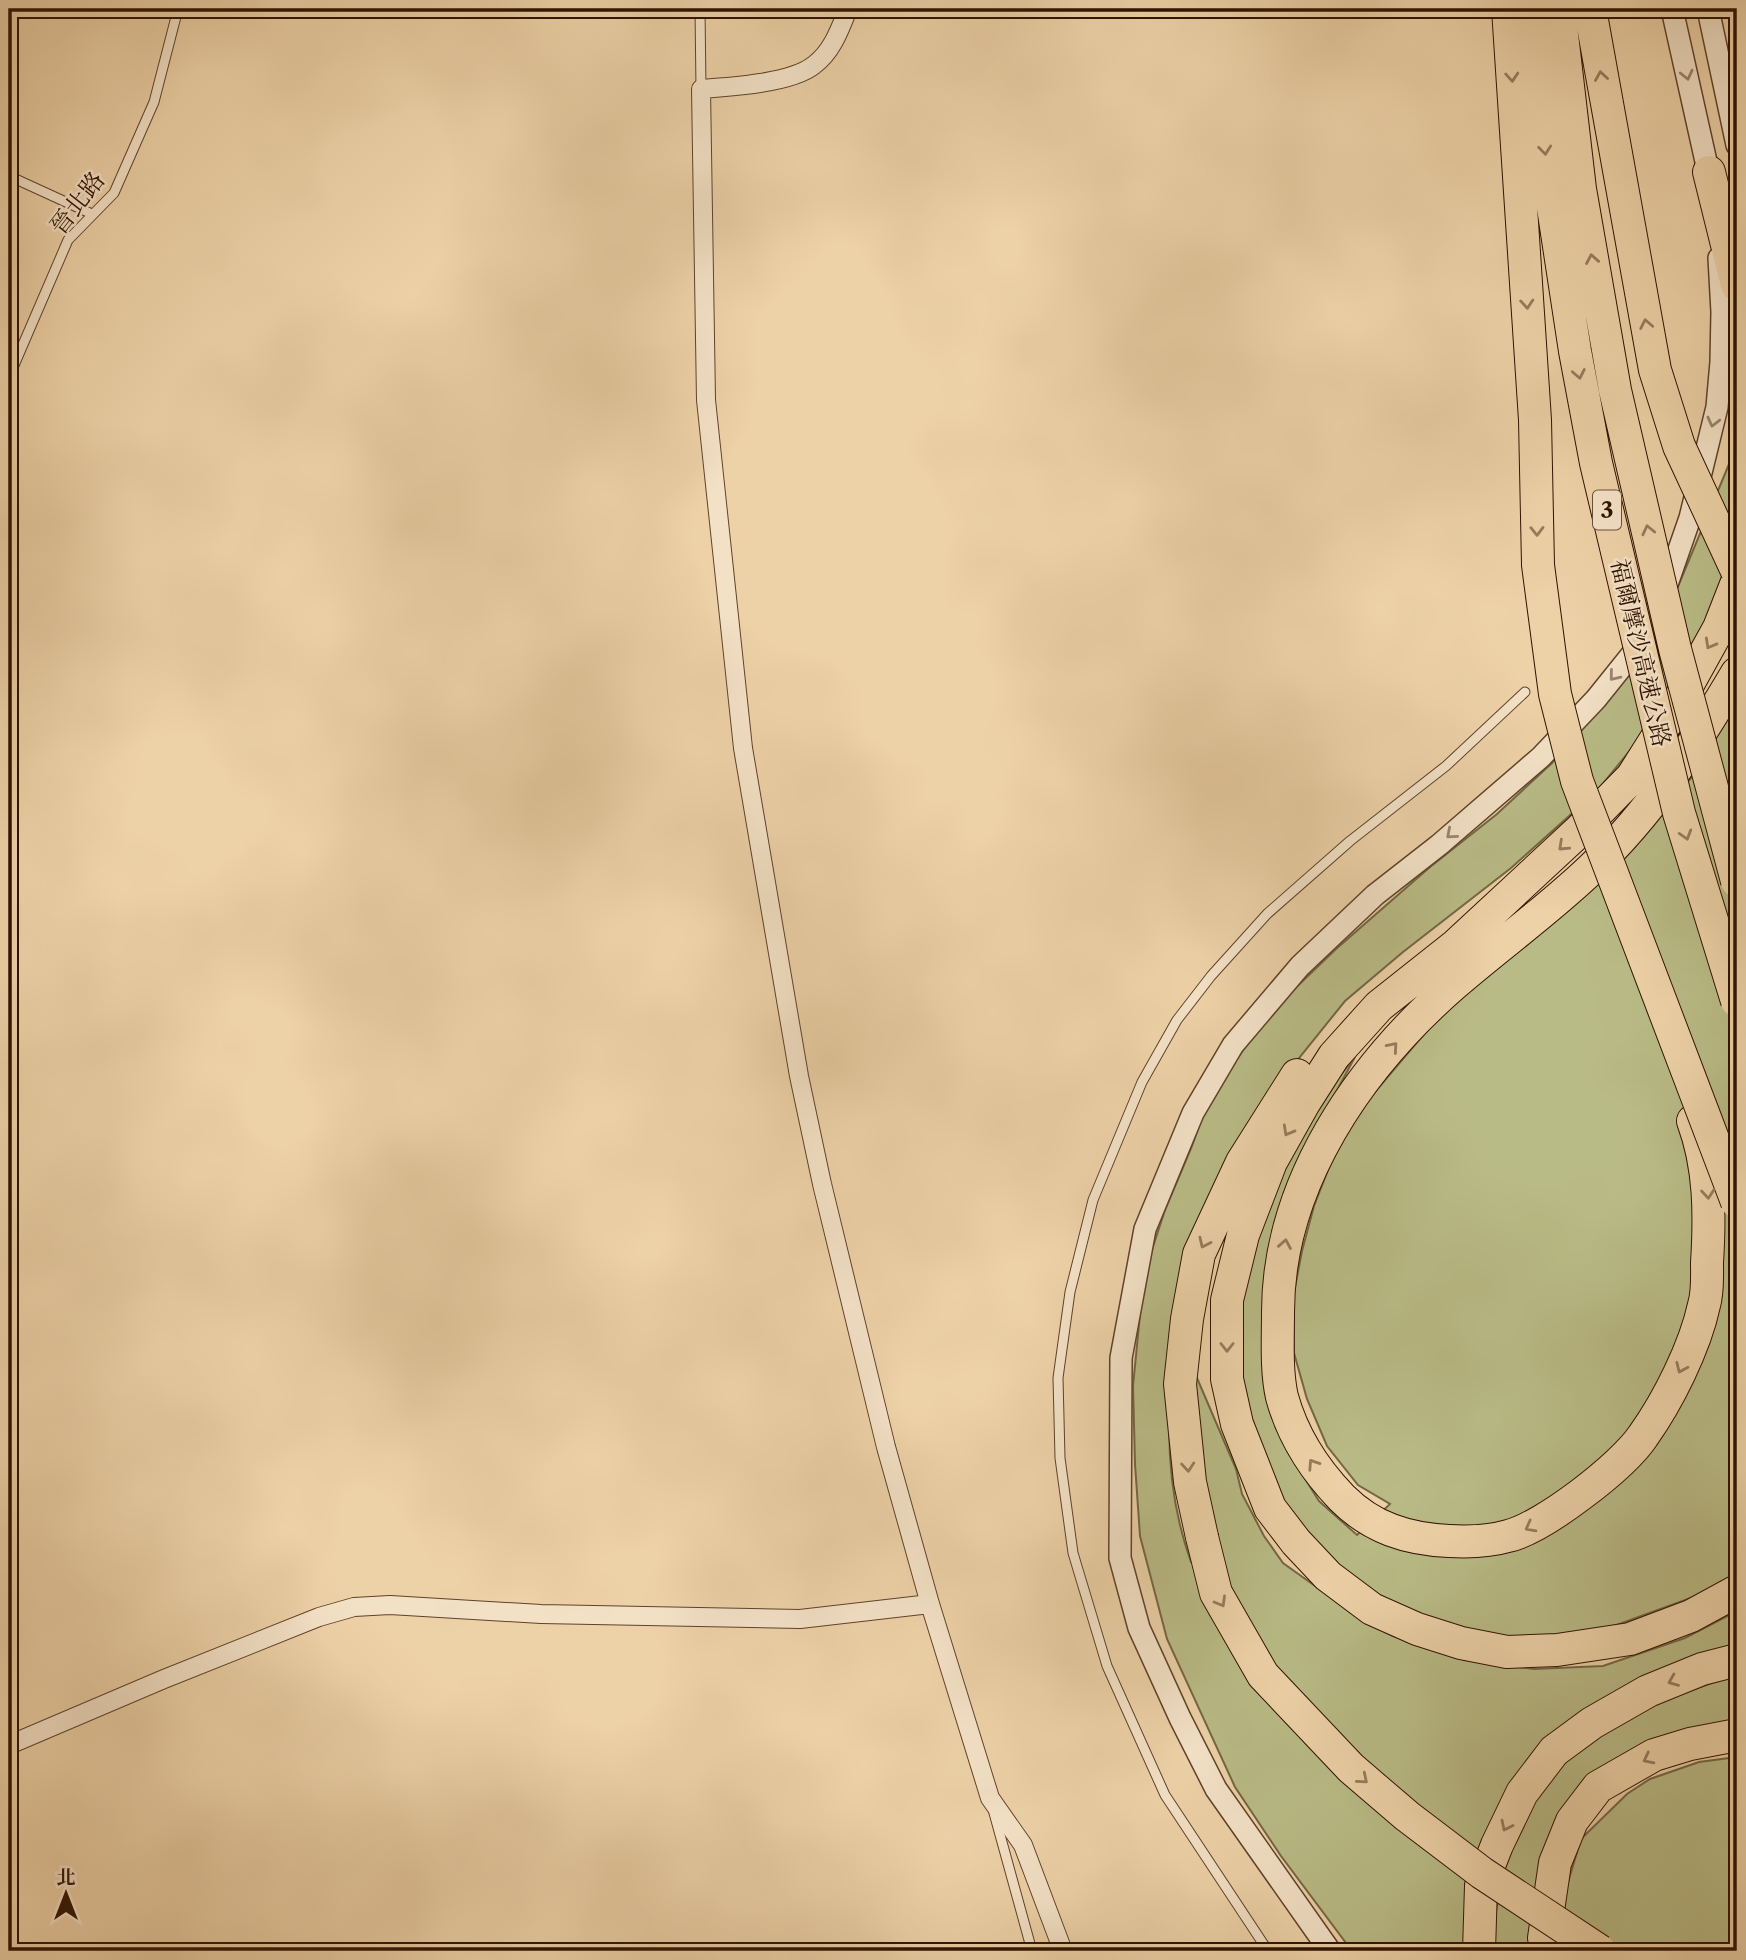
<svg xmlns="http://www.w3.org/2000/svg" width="1746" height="1960" viewBox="0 0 1746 1960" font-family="'Libre Caslon Text','Noto Serif TC',serif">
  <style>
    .green { fill: #b9bb86; stroke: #746644; stroke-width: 2 }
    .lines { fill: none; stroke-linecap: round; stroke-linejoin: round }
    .service-casing { stroke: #5f422a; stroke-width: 11 }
    .minor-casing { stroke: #5f422a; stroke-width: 20 }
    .tertiary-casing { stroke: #5f422a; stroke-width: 24 }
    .motorway-casing { stroke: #301201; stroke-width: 34 }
    .path { stroke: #301201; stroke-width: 3.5; stroke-dasharray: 5 3.5; stroke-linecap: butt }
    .service { stroke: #f3e1c6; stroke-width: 9 }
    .minor { stroke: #f3e1c6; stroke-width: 18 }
    .tertiary { stroke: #f3e1c6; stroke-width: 21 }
    .motorway { stroke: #edd1a7; stroke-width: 32 }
    .motorway-bridge-casing { stroke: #301201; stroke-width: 34; stroke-linecap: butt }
    .motorway-bridge { stroke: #edd1a7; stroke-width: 32 }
    .oneway { stroke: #9b846d }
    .oneway2 { stroke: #987b5c }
    .labels { text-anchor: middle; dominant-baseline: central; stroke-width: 5; stroke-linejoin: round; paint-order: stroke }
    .shield { fill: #f3e1c6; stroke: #6a503c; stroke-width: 2 }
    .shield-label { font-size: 23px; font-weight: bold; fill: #301201 }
    .street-label { font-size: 24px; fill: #301201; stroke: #f3e1c6 }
  </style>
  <rect width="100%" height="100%" fill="#edd1a7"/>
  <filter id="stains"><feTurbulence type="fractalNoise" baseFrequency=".00286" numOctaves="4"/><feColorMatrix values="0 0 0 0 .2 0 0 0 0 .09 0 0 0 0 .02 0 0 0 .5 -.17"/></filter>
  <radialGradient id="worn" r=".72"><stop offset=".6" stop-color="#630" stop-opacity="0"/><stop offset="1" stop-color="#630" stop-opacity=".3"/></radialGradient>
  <path class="green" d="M 1737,445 L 1737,544 L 1706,629 L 1645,732 L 1597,791 L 1511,868 L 1403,952 L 1345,1001 L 1291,1068 L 1245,1135 L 1171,1384 C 1166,1445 1170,1504 1191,1562 L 1219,1553 L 1198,1471 L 1194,1371 L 1236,1469 L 1242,1494 L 1264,1536 L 1283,1563 L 1367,1623 L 1393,1636 L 1464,1660 L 1534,1669 L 1603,1666 L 1685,1638 L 1737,1611 L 1737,1648 L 1519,1775 L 1496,1811 L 1482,1849 L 1467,1951 L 1352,1951 L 1281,1856 L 1235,1787 L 1167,1639 L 1140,1536 L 1135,1464 L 1133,1386 L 1144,1274 L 1165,1210 L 1192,1146 L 1208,1101 L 1246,1046 L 1286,997 L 1336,949 L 1430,867 L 1497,814 L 1552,763 L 1609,699 L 1654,644 Z
    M 1737,704 L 1737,1575 L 1710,1591 L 1578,1639 L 1494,1640 L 1456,1629 L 1392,1603 L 1350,1576 L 1322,1550 L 1271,1486 L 1238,1370 L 1244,1266 L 1301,1123 L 1355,1057 L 1322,1118 L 1272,1243 L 1299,1469 L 1319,1501 L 1357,1535 L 1390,1504 L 1358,1485 L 1327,1446 L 1307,1399 L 1294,1353 L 1293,1298 L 1302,1251 L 1314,1206 L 1330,1165 L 1357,1113 L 1442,1013 L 1531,941 L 1648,831 L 1691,778 Z
    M 1737,1674 L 1737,1726 L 1584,1785 L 1532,1951 L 1492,1951 L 1495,1917 L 1504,1869 L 1514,1833 L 1547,1782 L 1578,1749 L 1650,1705 Z
    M 1737,1757 L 1737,1951 L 1565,1951 L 1563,1899 L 1581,1839 L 1627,1794 L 1650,1779 L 1699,1762 Z"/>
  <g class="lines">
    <g class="service-casing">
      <path id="service" d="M 700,9 L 701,89
        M 9,176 L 92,214
        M 9,377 L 68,240 L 114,193 L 154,102 L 178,9
        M 994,1813 L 1032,1951
        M 1268,1951 L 1165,1795 L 1107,1666 L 1073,1553 L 1060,1458 L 1058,1378 L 1070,1292 L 1093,1200 L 1142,1082 L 1177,1020 L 1211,976 L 1267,914 L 1350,841 L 1446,766 L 1525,692"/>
    </g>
    <g class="minor-casing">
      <path id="minor" d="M 848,9 C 840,29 832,52 814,65 C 792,83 731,87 701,89 L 706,400 L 743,748 L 799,1076 L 822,1184 L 886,1447 L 930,1604 L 990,1798 L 1023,1845 L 1063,1951
        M 9,1745 L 164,1679 L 319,1617 L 354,1607 L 390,1605 L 541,1614 L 800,1619 L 930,1604"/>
    </g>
    <g class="tertiary-casing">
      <path id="tertiary" d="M 1672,9 L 1711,184
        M 1708,9 L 1737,145
        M 1330,1951 L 1216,1789 L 1180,1718 L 1139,1628 L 1120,1558 L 1121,1358 L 1145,1229 L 1193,1113 L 1233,1045 L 1300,966 L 1375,895 L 1439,845 L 1541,757 L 1596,699 L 1645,638 L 1666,587 L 1690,518 L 1717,407 L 1721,362 L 1722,312 L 1719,258"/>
    </g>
    <g class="motorway-casing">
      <path id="motorway" d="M 1709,172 L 1737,285
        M 1737,582 L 1719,628 L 1671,715 L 1632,777 L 1580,830 L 1456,945 L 1379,1006 L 1334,1056 L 1304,1103 L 1271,1162 L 1243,1235 L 1227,1300 L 1227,1379 L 1237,1424 L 1270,1508 L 1296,1542 L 1328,1576 L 1372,1609 L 1417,1629 L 1461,1643 L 1507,1652 L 1557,1650 L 1630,1639 L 1691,1616 L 1737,1591
        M 1693,1121 C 1710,1167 1710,1215 1707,1263 C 1707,1277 1708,1292 1704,1305 C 1695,1347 1668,1401 1643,1436 C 1623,1466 1543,1528 1508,1536 C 1491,1541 1467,1542 1449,1541 C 1407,1539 1372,1528 1342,1498 C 1314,1469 1293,1437 1282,1397 C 1276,1371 1278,1339 1278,1312 C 1278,1184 1359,1067 1453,985 C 1498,946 1547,911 1590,870 C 1651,813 1695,744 1737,673
        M 1202,1537 L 1190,1482 L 1180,1384 L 1187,1319 L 1199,1254 L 1242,1162 L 1297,1075
        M 1479,1951 L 1481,1886 L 1497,1845 L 1522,1793 L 1554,1751 L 1592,1723 L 1648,1691 L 1702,1669 L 1737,1660
        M 1547,1951 L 1544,1938 L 1555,1863 L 1572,1821 L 1598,1787 L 1654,1755 L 1690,1744 L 1737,1735"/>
    </g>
    <path class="path" d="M 1431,9 L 1462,11"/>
    <use href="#service" class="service"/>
    <use href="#minor" class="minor"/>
    <use href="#tertiary" class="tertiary"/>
    <use href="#motorway" class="motorway"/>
    <g class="motorway-bridge-casing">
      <path id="motorway-bridge" d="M 1508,9 L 1535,420 L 1538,565 L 1555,694 L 1577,781 L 1737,1202
        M 1529,9 L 1548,174 L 1575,351 L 1596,463 L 1679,813 L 1737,1001
        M 1559,9 L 1580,189 L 1615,390 L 1675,649 L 1737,881
        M 1590,9 L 1655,370 L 1679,446 L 1737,571
        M 1202,1537 L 1216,1593 L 1263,1675 L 1351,1768 L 1407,1816 L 1482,1873 L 1600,1951"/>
    </g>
    <use href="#motorway-bridge" class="motorway-bridge"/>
  </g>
  <defs><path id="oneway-chevron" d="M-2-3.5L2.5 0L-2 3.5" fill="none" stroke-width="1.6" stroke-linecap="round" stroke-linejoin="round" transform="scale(1.75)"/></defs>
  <g class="oneway">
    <use href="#oneway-chevron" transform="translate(1687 75) rotate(77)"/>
    <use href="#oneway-chevron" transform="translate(1713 422) rotate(104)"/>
    <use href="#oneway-chevron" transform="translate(1614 676) rotate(129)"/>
    <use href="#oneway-chevron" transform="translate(1451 834) rotate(139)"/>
  </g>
  <g class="oneway2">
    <use href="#oneway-chevron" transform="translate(1601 76) rotate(-99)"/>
    <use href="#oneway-chevron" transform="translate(1512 77) rotate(86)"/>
    <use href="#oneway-chevron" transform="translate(1545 150) rotate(84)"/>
    <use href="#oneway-chevron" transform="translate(1592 259) rotate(-100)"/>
    <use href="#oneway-chevron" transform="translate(1527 304) rotate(86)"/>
    <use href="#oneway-chevron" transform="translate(1646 324) rotate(-101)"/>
    <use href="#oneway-chevron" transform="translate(1579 374) rotate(79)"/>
    <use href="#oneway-chevron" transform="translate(1648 530) rotate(-103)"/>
    <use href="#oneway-chevron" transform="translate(1537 531) rotate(89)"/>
    <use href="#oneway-chevron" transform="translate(1710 644) rotate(119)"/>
    <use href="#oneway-chevron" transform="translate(1686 835) rotate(73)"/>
    <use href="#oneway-chevron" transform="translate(1563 846) rotate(137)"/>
    <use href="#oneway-chevron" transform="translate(1393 1047) rotate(-49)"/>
    <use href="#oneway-chevron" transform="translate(1288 1131) rotate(119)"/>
    <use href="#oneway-chevron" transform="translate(1708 1194) rotate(85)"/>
    <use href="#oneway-chevron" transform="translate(1204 1243) rotate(115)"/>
    <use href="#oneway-chevron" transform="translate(1285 1244) rotate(-80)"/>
    <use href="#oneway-chevron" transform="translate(1227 1347) rotate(90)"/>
    <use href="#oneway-chevron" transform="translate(1681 1368) rotate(114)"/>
    <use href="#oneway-chevron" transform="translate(1313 1464) rotate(-123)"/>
    <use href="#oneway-chevron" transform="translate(1188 1467) rotate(85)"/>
    <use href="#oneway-chevron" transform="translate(1530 1527) rotate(152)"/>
    <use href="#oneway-chevron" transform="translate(1221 1602) rotate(60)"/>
    <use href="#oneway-chevron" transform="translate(1673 1681) rotate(158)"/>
    <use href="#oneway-chevron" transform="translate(1648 1759) rotate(153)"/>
    <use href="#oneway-chevron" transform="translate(1363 1779) rotate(40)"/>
    <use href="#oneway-chevron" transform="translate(1506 1826) rotate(116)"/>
  </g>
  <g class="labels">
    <rect class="shield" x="1593" y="490.5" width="28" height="39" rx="5"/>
    <g class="shield-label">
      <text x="1607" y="510">3</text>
    </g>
    <g class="street-label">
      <text transform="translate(77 203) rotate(-52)">晉北路</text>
      <text transform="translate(1641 653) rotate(77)">福爾摩沙高速公路</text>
    </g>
  </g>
  <rect width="1746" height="1960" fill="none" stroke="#edd1a7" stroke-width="35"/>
  <rect x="10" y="10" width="1725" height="1939" fill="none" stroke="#301201" stroke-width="3.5"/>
  <rect x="18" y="18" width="1711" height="1925" fill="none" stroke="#301201" stroke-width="2"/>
  <g transform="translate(66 1894)" stroke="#f3e1c6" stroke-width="5" paint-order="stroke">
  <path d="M0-5L12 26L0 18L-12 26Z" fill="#301201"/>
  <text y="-10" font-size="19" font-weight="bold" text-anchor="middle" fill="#301201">北</text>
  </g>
  <rect width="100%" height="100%" filter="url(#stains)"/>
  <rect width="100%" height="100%" fill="url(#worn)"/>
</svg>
